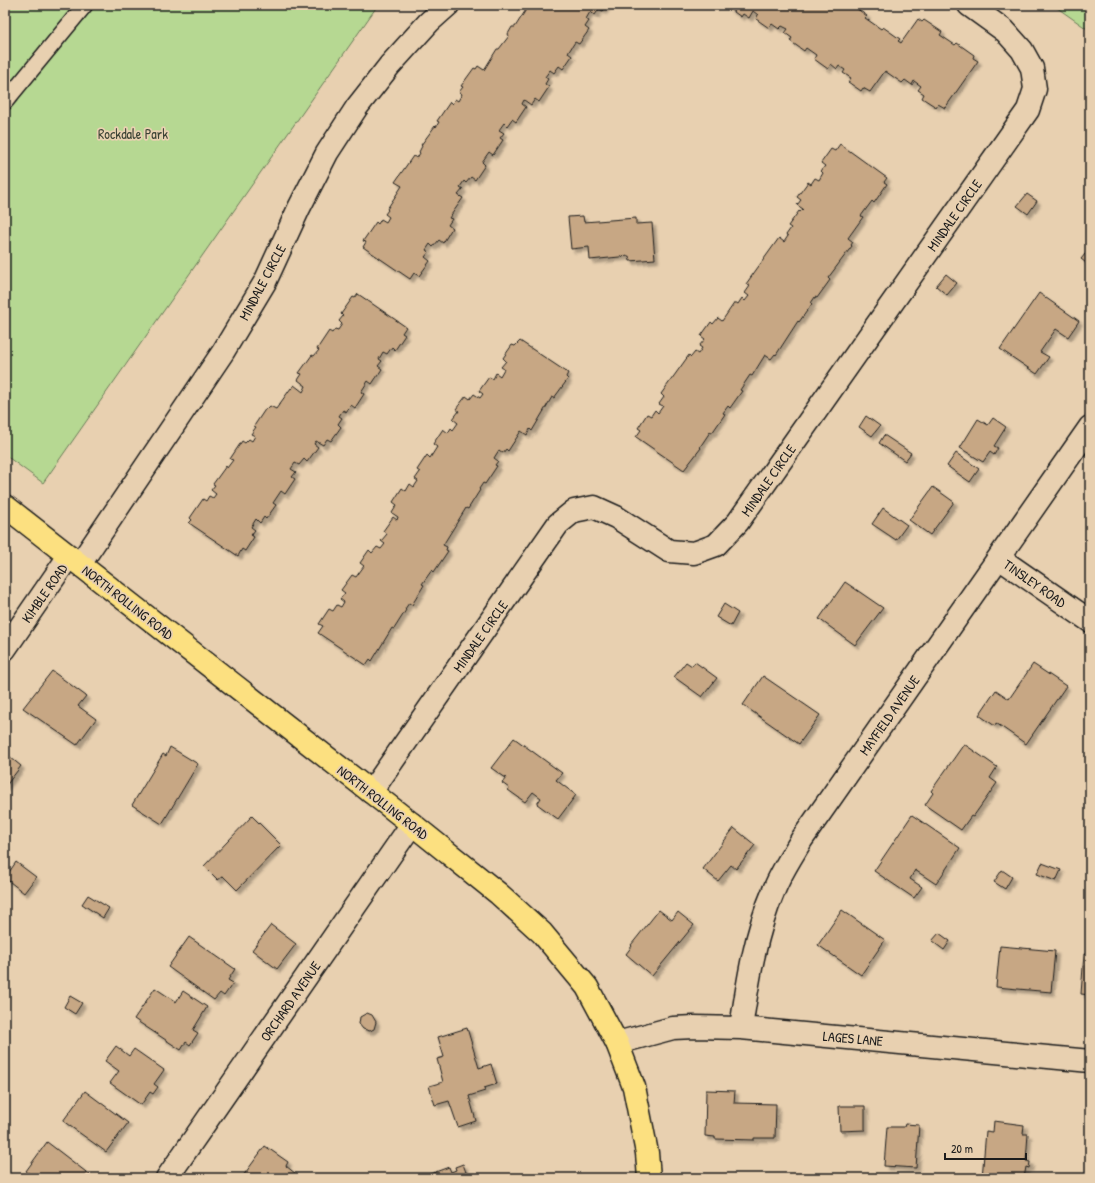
<svg xmlns="http://www.w3.org/2000/svg" width="1095" height="1183" viewBox="0 0 1095 1183" font-family="'Patrick Hand',sans-serif">
  <style>
    .green { fill: #b6d892; stroke: #697a57 }
    .building { fill: #c7a784; stroke: #1c1c1c; filter: url(#shadow) }
    .lines { fill: none; stroke-linecap: round; stroke-linejoin: round }
    .service-casing { stroke: #1c1c1c; stroke-width: 18 }
    .minor-casing { stroke: #1c1c1c; stroke-width: 25 }
    .primary-casing { stroke: #1c1c1c; stroke-width: 25 }
    .service { stroke: #e8d0b0; stroke-width: 15 }
    .minor { stroke: #e8d0b0; stroke-width: 22 }
    .primary { stroke: #fce080; stroke-width: 22 }
    .labels { text-anchor: middle; dominant-baseline: central; stroke-width: 3.5; stroke-linejoin: round; paint-order: stroke }
    .park-label { font-size: 14px; fill: #3b4234; stroke: #e8d0b0 }
    .street-label { font-size: 14px; fill: #1c1c1c; stroke: #e8d0b0 }
  </style>
  <defs>
    <filter id="shadow"><feDropShadow dx="3.5" dy="3.5" stdDeviation="1" flood-color="#0004"/></filter>
  </defs>
  <rect width="100%" height="100%" fill="#e8d0b0"/>
  <filter id="ink" filterUnits="userSpaceOnUse"><feTurbulence type="fractalNoise" baseFrequency=".025" numOctaves="2"/><feDisplacementMap in="SourceGraphic" scale="8" xChannelSelector="R" yChannelSelector="G"/><feConvolveMatrix kernelMatrix="1 2 1 2 8 2 1 2 1" color-interpolation-filters="sRGB"/></filter>
  <g filter="url(#ink)">
    <path class="green" d="M 5,5 L 378,5 L 43,483 L 5,455 Z
      M 1053,5 L 1090,5 L 1090,31 Z"/>
    <path class="building" d="M 529,5 L 607,5 L 603,11 L 599,9 L 595,15 L 590,12 L 586,19 L 589,21 L 585,27 L 589,30 L 579,44 L 575,42 L 568,53 L 572,56 L 563,69 L 559,66 L 554,73 L 550,70 L 545,77 L 548,79 L 545,84 L 549,87 L 539,102 L 535,99 L 531,105 L 524,100 L 522,104 L 526,107 L 516,122 L 512,119 L 507,126 L 504,123 L 499,130 L 504,133 L 500,138 L 503,140 L 493,155 L 489,152 L 482,162 L 485,165 L 475,180 L 471,177 L 466,183 L 464,181 L 460,187 L 463,189 L 458,195 L 463,198 L 449,218 L 452,219 L 448,225 L 452,228 L 443,243 L 439,240 L 433,247 L 430,244 L 426,250 L 429,252 L 425,257 L 430,261 L 419,276 L 414,273 L 410,279 L 363,247 L 366,242 L 363,241 L 376,222 L 378,224 L 381,219 L 386,222 L 389,217 L 385,214 L 388,210 L 387,209 L 402,186 L 395,182 L 413,156 L 417,158 L 420,153 L 419,152 L 422,146 L 421,145 L 435,126 L 436,127 L 439,122 L 437,121 L 450,102 L 452,104 L 455,99 L 458,101 L 462,94 L 459,92 L 463,87 L 461,86 L 474,68 L 476,69 L 478,66 L 484,70 L 497,49 L 499,49 L 509,36 L 508,34 L 512,27 L 515,27 Z
      M 729,5 L 846,5 L 848,6 L 852,5 L 867,16 L 865,18 L 881,29 L 883,27 L 900,39 L 898,41 L 901,43 L 918,19 L 922,22 L 924,20 L 942,32 L 940,35 L 955,45 L 957,43 L 974,55 L 973,58 L 978,61 L 945,108 L 938,104 L 936,107 L 922,98 L 924,94 L 918,90 L 921,86 L 914,81 L 912,85 L 905,80 L 902,83 L 885,71 L 870,92 L 863,88 L 861,91 L 848,82 L 851,78 L 843,73 L 845,70 L 839,66 L 837,69 L 831,64 L 828,69 L 814,59 L 816,55 L 806,48 L 804,51 L 790,41 L 792,38 L 785,33 L 788,29 L 782,26 L 779,29 L 772,24 L 769,28 L 756,19 L 758,15 L 753,11 L 749,18 L 743,14 L 741,17 L 727,7 Z
      M 1090,86 L 1090,95 L 1086,92 Z
      M 840,144 L 887,178 L 884,182 L 887,184 L 874,203 L 872,201 L 861,216 L 863,217 L 848,238 L 853,242 L 851,245 L 852,246 L 828,278 L 830,280 L 817,298 L 815,297 L 811,303 L 812,304 L 799,322 L 798,321 L 776,355 L 775,354 L 771,359 L 765,355 L 752,376 L 750,375 L 740,390 L 742,391 L 730,408 L 728,406 L 723,413 L 725,414 L 712,433 L 710,432 L 700,447 L 701,448 L 684,470 L 636,437 L 641,430 L 638,428 L 647,414 L 651,416 L 655,410 L 658,413 L 663,406 L 659,404 L 664,397 L 661,394 L 689,355 L 691,357 L 695,352 L 698,354 L 702,348 L 699,346 L 705,339 L 701,336 L 711,322 L 713,324 L 718,318 L 722,321 L 735,302 L 738,304 L 742,298 L 745,301 L 749,296 L 745,293 L 750,286 L 746,284 L 779,238 L 784,242 L 788,236 L 786,235 L 791,228 L 788,226 L 799,211 L 800,212 L 803,209 L 797,205 L 801,200 L 797,197 L 808,182 L 811,184 L 815,178 L 819,180 L 823,173 L 821,171 L 825,166 L 821,163 L 831,149 L 835,151 Z
      M 1027,194 L 1037,201 L 1028,214 L 1017,206 Z
      M 583,216 L 584,222 L 636,218 L 636,224 L 652,223 L 655,259 L 630,261 L 629,256 L 590,260 L 589,247 L 571,249 L 568,217 Z
      M 1090,248 L 1090,266 L 1081,259 Z
      M 946,274 L 957,283 L 947,295 L 936,286 Z
      M 1039,293 L 1079,321 L 1068,337 L 1056,329 L 1040,352 L 1049,357 L 1037,374 L 1000,349 Z
      M 358,294 L 406,327 L 402,333 L 405,335 L 395,350 L 392,347 L 387,354 L 383,352 L 379,359 L 382,361 L 378,366 L 382,369 L 372,384 L 368,381 L 361,392 L 364,394 L 355,408 L 351,405 L 346,412 L 343,410 L 339,416 L 342,418 L 338,424 L 341,427 L 331,441 L 327,439 L 323,445 L 316,441 L 314,444 L 318,447 L 307,462 L 304,459 L 299,465 L 295,463 L 291,469 L 296,472 L 292,477 L 295,479 L 285,494 L 281,491 L 273,503 L 276,505 L 266,519 L 264,517 L 260,523 L 256,519 L 251,527 L 255,530 L 251,535 L 254,537 L 245,551 L 242,549 L 238,556 L 189,523 L 192,520 L 190,518 L 203,499 L 206,501 L 209,496 L 213,498 L 216,494 L 211,490 L 215,485 L 213,484 L 226,466 L 227,468 L 233,460 L 230,459 L 242,441 L 245,443 L 249,439 L 252,441 L 255,436 L 251,434 L 256,427 L 254,426 L 266,408 L 267,409 L 270,406 L 276,409 L 291,388 L 292,389 L 294,385 L 303,392 L 306,386 L 298,380 L 302,374 L 299,373 L 312,355 L 314,356 L 319,350 L 317,349 L 329,331 L 332,333 L 335,329 L 338,330 L 342,324 L 339,321 L 343,316 L 341,314 L 353,297 L 355,298 Z
      M 520,341 L 568,373 L 566,377 L 568,379 L 554,398 L 552,397 L 532,431 L 530,429 L 527,435 L 521,431 L 508,451 L 506,449 L 503,453 L 499,450 L 494,458 L 498,461 L 495,465 L 497,466 L 485,484 L 483,483 L 479,489 L 480,490 L 468,509 L 466,508 L 443,545 L 447,547 L 446,550 L 448,551 L 434,572 L 432,570 L 422,584 L 424,585 L 412,605 L 409,603 L 405,609 L 406,610 L 394,629 L 392,628 L 372,661 L 370,659 L 366,665 L 318,633 L 323,626 L 319,624 L 329,609 L 333,611 L 337,605 L 341,607 L 344,602 L 340,599 L 345,593 L 341,590 L 352,575 L 356,577 L 364,566 L 360,563 L 369,550 L 372,553 L 377,547 L 381,549 L 385,544 L 381,541 L 387,534 L 383,531 L 393,517 L 397,520 L 398,517 L 392,513 L 397,505 L 393,502 L 402,488 L 406,491 L 410,484 L 414,487 L 418,481 L 415,479 L 420,472 L 417,470 L 427,455 L 430,458 L 437,447 L 433,444 L 443,429 L 448,433 L 451,428 L 453,430 L 458,423 L 453,419 L 459,411 L 456,409 L 466,396 L 470,399 L 474,394 L 480,398 L 483,394 L 479,391 L 489,377 L 493,379 L 496,373 L 500,376 L 504,369 L 501,367 L 506,361 L 503,358 L 512,345 L 515,346 Z
      M 866,416 L 880,426 L 872,436 L 859,427 Z
      M 993,418 L 1006,427 L 994,446 L 998,448 L 994,455 L 990,452 L 983,462 L 960,448 L 978,419 L 988,425 Z
      M 884,435 L 911,453 L 905,461 L 879,443 Z
      M 956,453 L 979,469 L 970,482 L 947,466 Z
      M 933,487 L 954,502 L 930,535 L 909,520 Z
      M 883,508 L 907,525 L 896,540 L 872,524 Z
      M 845,582 L 883,608 L 855,645 L 819,619 Z
      M 724,604 L 738,613 L 731,626 L 716,617 Z
      M 686,662 L 692,666 L 695,662 L 717,678 L 702,697 L 674,677 Z
      M 1033,664 L 1066,686 L 1026,744 L 996,723 L 995,726 L 979,715 L 996,690 L 1009,699 Z
      M 52,671 L 86,696 L 78,706 L 96,719 L 77,745 L 23,708 Z
      M 763,676 L 820,715 L 799,744 L 743,705 Z
      M 514,738 L 562,773 L 556,780 L 576,795 L 558,819 L 537,804 L 541,798 L 533,792 L 525,802 L 508,790 L 509,788 L 502,783 L 506,778 L 491,768 Z
      M 964,744 L 997,767 L 990,778 L 997,783 L 973,817 L 971,816 L 961,830 L 925,805 L 933,793 L 931,791 Z
      M 170,747 L 198,764 L 162,824 L 132,805 L 163,754 L 166,756 Z
      M 5,753 L 21,766 L 5,787 Z
      M 912,815 L 960,848 L 936,884 L 915,870 L 910,879 L 922,887 L 914,898 L 874,871 Z
      M 252,816 L 281,845 L 237,890 L 223,876 L 218,880 L 204,866 Z
      M 734,828 L 755,845 L 736,869 L 731,865 L 718,881 L 703,869 Z
      M 16,862 L 36,877 L 24,893 L 5,878 Z
      M 1042,863 L 1061,870 L 1056,881 L 1037,874 Z
      M 1002,870 L 1012,877 L 1005,889 L 994,882 Z
      M 88,895 L 109,908 L 103,918 L 82,904 Z
      M 659,910 L 672,920 L 678,912 L 694,925 L 652,976 L 626,954 L 632,946 L 631,945 Z
      M 842,910 L 885,940 L 861,975 L 818,945 Z
      M 271,925 L 296,944 L 277,969 L 252,950 Z
      M 939,933 L 950,941 L 944,950 L 932,941 Z
      M 189,937 L 235,969 L 228,980 L 233,983 L 224,996 L 220,993 L 214,1000 L 168,967 Z
      M 1000,946 L 1055,951 L 1051,992 L 996,987 Z
      M 1084,954 L 1090,955 L 1090,995 L 1081,994 Z
      M 155,988 L 176,1002 L 183,991 L 207,1007 L 193,1030 L 198,1033 L 190,1045 L 186,1042 L 181,1050 L 134,1019 Z
      M 70,996 L 82,1003 L 75,1014 L 64,1007 Z
      M 367,1013 L 372,1015 L 376,1022 L 374,1029 L 370,1031 L 363,1029 L 359,1024 L 360,1017 Z
      M 467,1028 L 479,1068 L 491,1064 L 497,1084 L 484,1088 L 485,1091 L 469,1096 L 476,1121 L 458,1127 L 449,1101 L 435,1105 L 429,1086 L 443,1082 L 437,1059 L 444,1057 L 438,1037 Z
      M 116,1046 L 129,1056 L 134,1049 L 164,1070 L 154,1084 L 158,1087 L 153,1094 L 150,1092 L 141,1105 L 110,1083 L 119,1071 L 105,1061 Z
      M 706,1090 L 735,1091 L 734,1103 L 776,1104 L 775,1138 L 754,1138 L 754,1140 L 715,1139 L 715,1137 L 705,1136 Z
      M 85,1091 L 128,1123 L 106,1152 L 63,1121 Z
      M 839,1106 L 865,1106 L 865,1130 L 840,1131 Z
      M 994,1121 L 1024,1125 L 1023,1134 L 1028,1134 L 1026,1161 L 1030,1162 L 1029,1168 L 1026,1167 L 1024,1178 L 982,1178 L 986,1131 L 993,1132 Z
      M 905,1124 L 919,1125 L 916,1168 L 884,1166 L 887,1127 L 904,1127 Z
      M 47,1142 L 90,1175 L 88,1176 L 86,1175 L 83,1178 L 35,1178 L 26,1171 Z
      M 265,1146 L 288,1162 L 286,1166 L 301,1178 L 247,1178 L 243,1176 Z
      M 463,1164 L 468,1178 L 419,1178 L 449,1167 L 451,1172 L 456,1170 L 455,1167 Z"/>
    <g class="lines">
      <g class="service-casing">
        <path id="service" d="M 5,102 L 85,5"/>
      </g>
      <g class="minor-casing">
        <path id="minor" d="M 999,558 L 1090,621
          M 80,564 L 223,352 L 265,282 L 299,208 L 327,153 L 357,107 L 390,65 L 429,22 L 448,5
          M 5,649 L 69,556
          M 371,792 L 558,524 L 574,511 L 594,507 L 616,517 L 669,551 L 694,553 L 716,545 L 738,522 L 1028,110 L 1035,89 L 1032,68 L 1022,50 L 1005,31 L 969,5
          M 741,1028 C 748,981 755,934 774,890 C 781,872 792,856 802,839 L 1090,427
          M 617,1043 L 673,1028 L 694,1027 L 741,1028 L 1090,1061
          M 167,1178 L 412,824"/>
      </g>
      <g class="primary-casing">
        <path id="primary" d="M 5,506 L 412,824 L 499,894 L 542,933 L 587,987 L 617,1043 L 634,1087 L 647,1153 L 649,1178"/>
      </g>
      <use href="#service" class="service"/>
      <use href="#minor" class="minor"/>
      <use href="#primary" class="primary"/>
    </g>
  </g>
  <g class="labels">
    <g class="park-label">
      <text x="133" y="133">Rockdale Park</text>
    </g>
    <g class="street-label">
      <text transform="translate(954 215) rotate(-55)">MINDALE CIRCLE</text>
      <text transform="translate(262 282) rotate(-62)">MINDALE CIRCLE</text>
      <text transform="translate(768 480) rotate(-55)">MINDALE CIRCLE</text>
      <text transform="translate(1035 583) rotate(35)">TINSLEY ROAD</text>
      <text transform="translate(44 593) rotate(-55)">KIMBLE ROAD</text>
      <text transform="translate(128 602) rotate(38)">NORTH ROLLING ROAD</text>
      <text transform="translate(480 636) rotate(-55)">MINDALE CIRCLE</text>
      <text transform="translate(889 715) rotate(-55)">MAYFIELD AVENUE</text>
      <text transform="translate(383 802) rotate(38)">NORTH ROLLING ROAD</text>
      <text transform="translate(290 1001) rotate(-55)">ORCHARD AVENUE</text>
      <text transform="translate(853 1038) rotate(5)">LAGES LANE</text>
    </g>
  </g>
  <rect width="1095" height="1183" fill="none" stroke="#e8d0b0" stroke-width="20"/>
  <rect x="10" y="10" width="1075" height="1163" fill="none" stroke="#1c1c1c" stroke-width="1.5" filter="url(#ink)"/>
  <path d="M945 1153v6h81v-6" fill="none" stroke="#1c1c1c" stroke-width="2"/>
  <text x="951" y="1153" font-size="12" fill="#1c1c1c" stroke="#e8d0b0" stroke-width="3" paint-order="stroke">20 m</text>
</svg>
